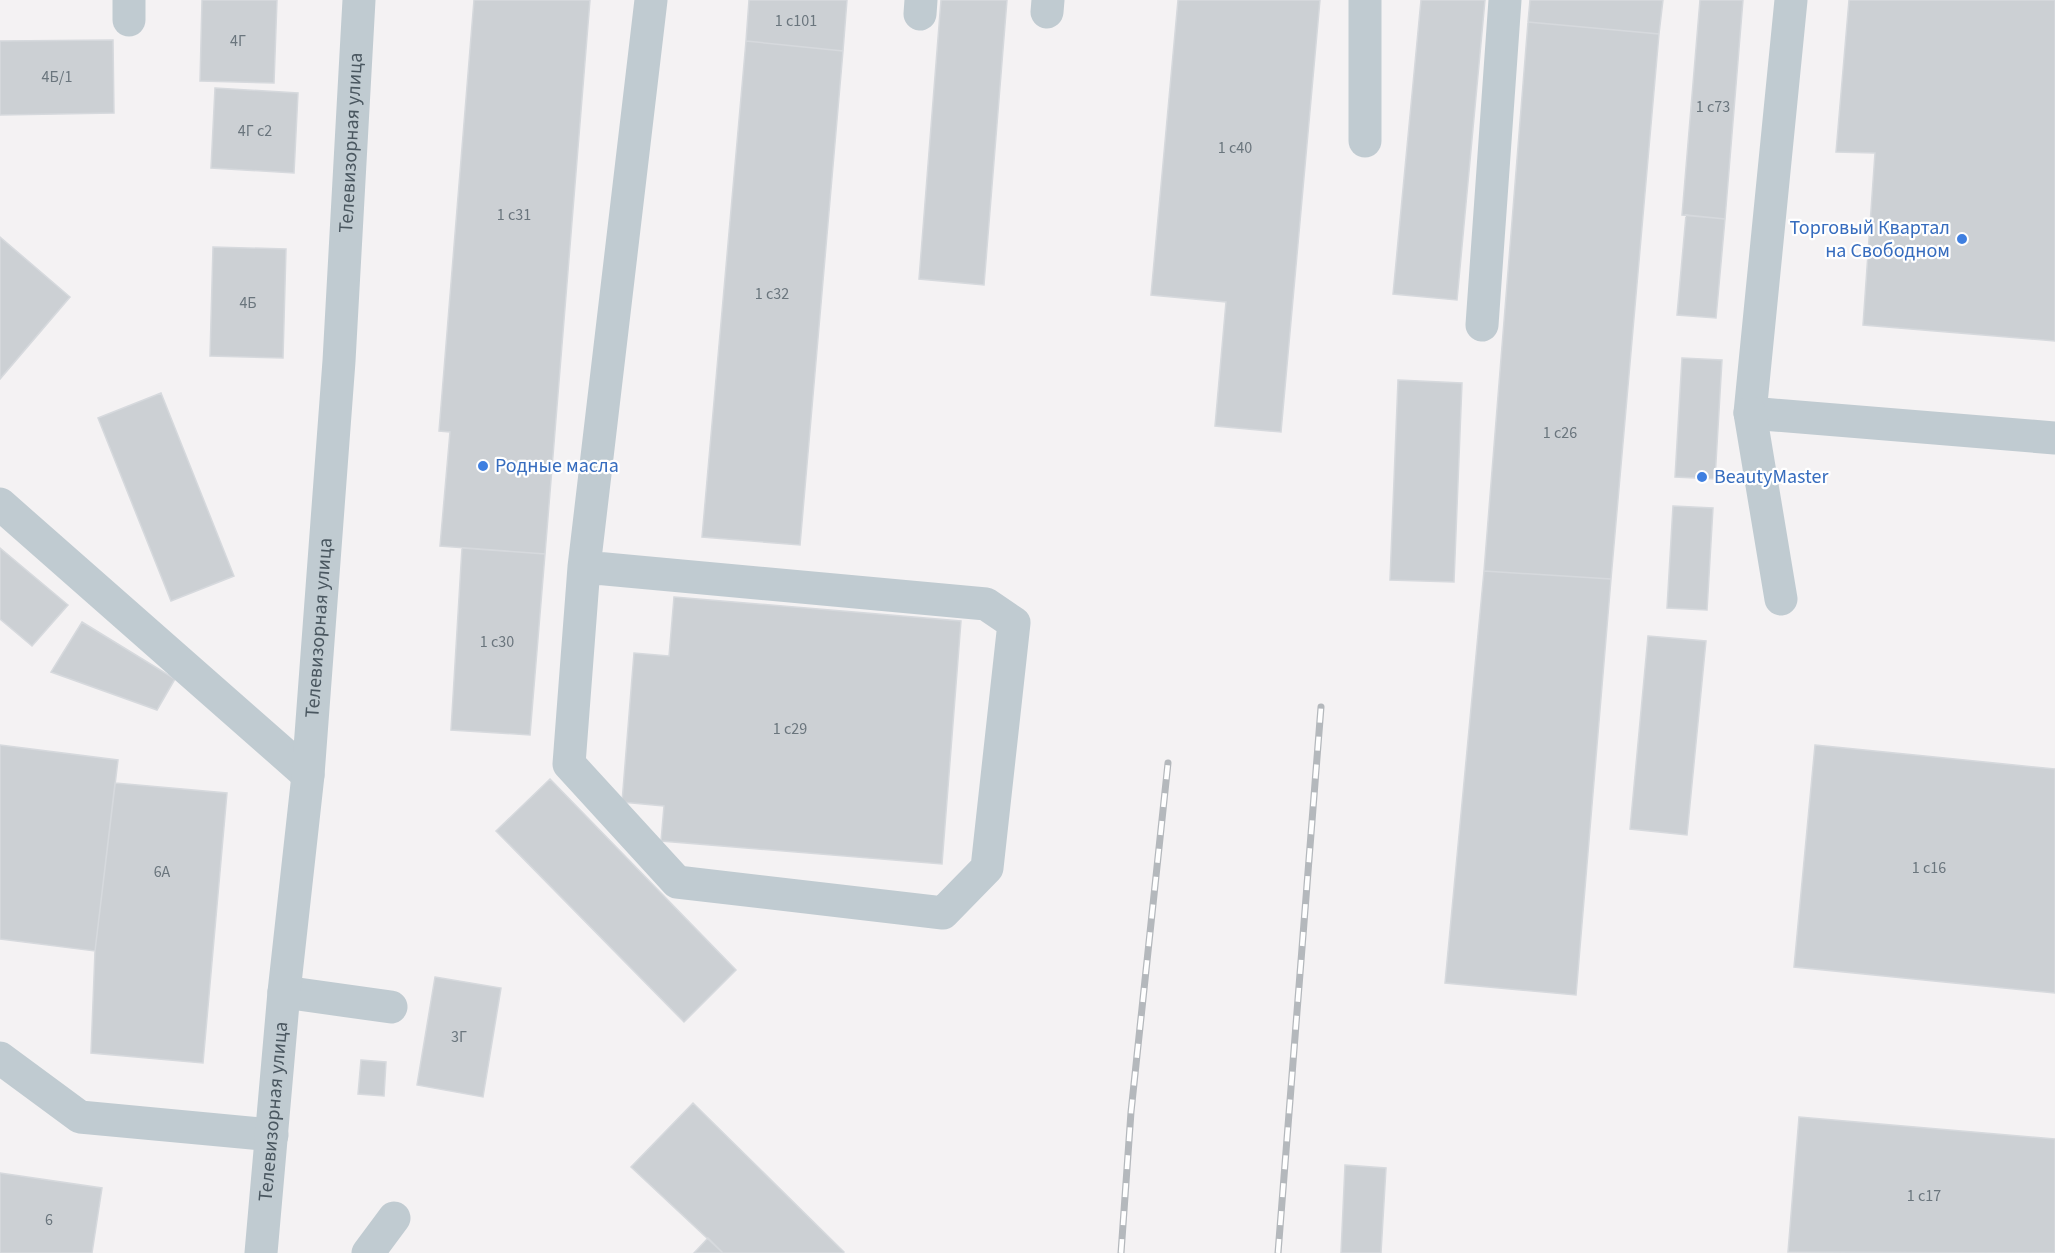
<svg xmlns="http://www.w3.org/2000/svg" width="2055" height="1253" viewBox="0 0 2055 1253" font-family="'Source Sans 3',sans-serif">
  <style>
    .building { fill: #ccd0d4; stroke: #d6d9dd; stroke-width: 1.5 }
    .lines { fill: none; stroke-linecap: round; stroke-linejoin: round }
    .minor { stroke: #c0cbd1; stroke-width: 33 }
    .rail-casing { stroke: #b4b8bc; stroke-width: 7 }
    .rail { stroke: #fff; stroke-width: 4.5; stroke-dasharray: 14; stroke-linecap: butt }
    .shop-dot { fill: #3f7fe0; stroke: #fff; stroke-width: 2 }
    .labels { text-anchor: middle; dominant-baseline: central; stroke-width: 4.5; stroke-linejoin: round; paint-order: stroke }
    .number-label { font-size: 16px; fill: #6a757d }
    .street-label { font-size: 20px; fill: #4a5760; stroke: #fff }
    .shop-label { font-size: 20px; fill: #366cbe; stroke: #fff; text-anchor: start }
  </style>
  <rect width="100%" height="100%" fill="#f4f2f3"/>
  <path class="building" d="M 202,0 L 277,0 L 274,83 L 200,81 Z
    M 474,0 L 590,0 L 545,554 L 440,546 L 450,432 L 439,431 Z
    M 749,0 L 847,0 L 843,51 L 746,41 Z
    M 941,0 L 1007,0 L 984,285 L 919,279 Z
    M 1178,0 L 1320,0 L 1281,432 L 1215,426 L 1226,302 L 1151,295 Z
    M 1421,0 L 1485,0 L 1457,300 L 1393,294 Z
    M 1530,0 L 1663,0 L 1659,34 L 1528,22 Z
    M 1700,0 L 1743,0 L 1725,219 L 1682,215 Z
    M 1849,0 L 2055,0 L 2055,341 L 1863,325 L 1875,153 L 1836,152 Z
    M 1528,22 L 1659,34 L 1611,579 L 1484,571 Z
    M 113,40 L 114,113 L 0,115 L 0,41 Z
    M 746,41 L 843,51 L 800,545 L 702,537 Z
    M 215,88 L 298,93 L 294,173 L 211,168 Z
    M 1686,215 L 1725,219 L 1716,318 L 1677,315 Z
    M 0,237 L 70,297 L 0,379 Z
    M 213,247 L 286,249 L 283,358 L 210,356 Z
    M 1682,358 L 1722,360 L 1715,479 L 1675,477 Z
    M 1398,380 L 1462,383 L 1454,582 L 1390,580 Z
    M 161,393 L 234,576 L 171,601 L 98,418 Z
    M 1673,506 L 1713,508 L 1707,610 L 1667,608 Z
    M 0,548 L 68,605 L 32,646 L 0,619 Z
    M 462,548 L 545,554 L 530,735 L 451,730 Z
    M 1484,571 L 1611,579 L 1576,995 L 1445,983 Z
    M 674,597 L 961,621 L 942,864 L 661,841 L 664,806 L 622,802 L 634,653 L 669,656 Z
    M 82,622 L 175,679 L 157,710 L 51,672 Z
    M 1648,636 L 1706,641 L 1687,835 L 1630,829 Z
    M 0,745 L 118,760 L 95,951 L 0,939 Z
    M 1815,745 L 2055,769 L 2055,993 L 1794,967 Z
    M 550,779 L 736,970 L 684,1022 L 496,831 Z
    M 115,783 L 227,793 L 203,1063 L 91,1053 L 95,951 Z
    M 435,977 L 501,988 L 483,1097 L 417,1085 Z
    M 361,1060 L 386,1062 L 384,1096 L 358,1094 Z
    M 693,1103 L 844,1252 L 843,1253 L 723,1253 L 631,1167 Z
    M 1799,1117 L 2055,1139 L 2055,1253 L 1788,1252 Z
    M 1345,1165 L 1386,1168 L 1381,1253 L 1341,1253 Z
    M 0,1173 L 102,1188 L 92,1253 L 0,1253 Z
    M 708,1238 L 723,1253 L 694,1253 Z"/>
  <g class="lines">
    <g class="minor">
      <path d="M 129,0 L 129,20"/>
      <path d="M 1791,0 L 1750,413 L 2055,438"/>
      <path d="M 1047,12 L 1048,0"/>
      <path d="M 920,14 L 921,0"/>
      <path d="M 1365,141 L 1365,0"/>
      <path d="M 1482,325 L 1505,0"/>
      <path d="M 1750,413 L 1781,599"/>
      <path d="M 0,504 L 308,775"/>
      <path d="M 584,567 L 986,604 L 1014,623 L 987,868 L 943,913 L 677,882 L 569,764 L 584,567 L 651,0"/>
      <path d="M 284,992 L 391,1007"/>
      <path d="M 0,1058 L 80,1117 L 272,1135"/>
      <path id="s1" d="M 261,1253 L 284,992 L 308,775 L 339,361 L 359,0"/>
      <path d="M 368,1253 L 394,1218"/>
    </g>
    <g class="rail-casing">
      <path id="rail" d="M 1121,1253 L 1131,1112 L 1168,763
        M 1278,1253 L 1321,707"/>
    </g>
    <use href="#rail" class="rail"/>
  </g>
  <g class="shop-dot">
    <circle cx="1962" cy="239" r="6"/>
    <circle cx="483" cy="466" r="6"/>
    <circle cx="1702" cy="477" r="6"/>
  </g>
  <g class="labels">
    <g class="number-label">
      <text x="796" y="21">1 с101</text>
      <text x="238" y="41">4Г</text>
      <text x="57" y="77">4Б/1</text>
      <text x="1713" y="107">1 с73</text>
      <text x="255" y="131">4Г с2</text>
      <text x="1235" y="148">1 с40</text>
      <text x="514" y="215">1 с31</text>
      <text x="772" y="294">1 с32</text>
      <text x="248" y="303">4Б</text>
      <text x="1560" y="433">1 с26</text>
      <text x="497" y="642">1 с30</text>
      <text x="790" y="729">1 с29</text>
      <text x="1929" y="868">1 с16</text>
      <text x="162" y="872">6А</text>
      <text x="459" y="1037">3Г</text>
      <text x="1924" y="1196">1 с17</text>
      <text x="49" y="1220">6</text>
    </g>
    <g class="street-label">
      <text stroke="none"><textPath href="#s1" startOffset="1114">Телевизорная улица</textPath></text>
      <text stroke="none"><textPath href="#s1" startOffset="628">Телевизорная улица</textPath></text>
      <text stroke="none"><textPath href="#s1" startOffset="142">Телевизорная улица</textPath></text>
    </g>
    <g class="shop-label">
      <text x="1950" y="228" text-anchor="end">Торговый Квартал<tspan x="1950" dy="23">на Свободном</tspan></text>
      <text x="495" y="466">Родные масла</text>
      <text x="1714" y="477">BeautyMaster</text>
    </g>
  </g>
</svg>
